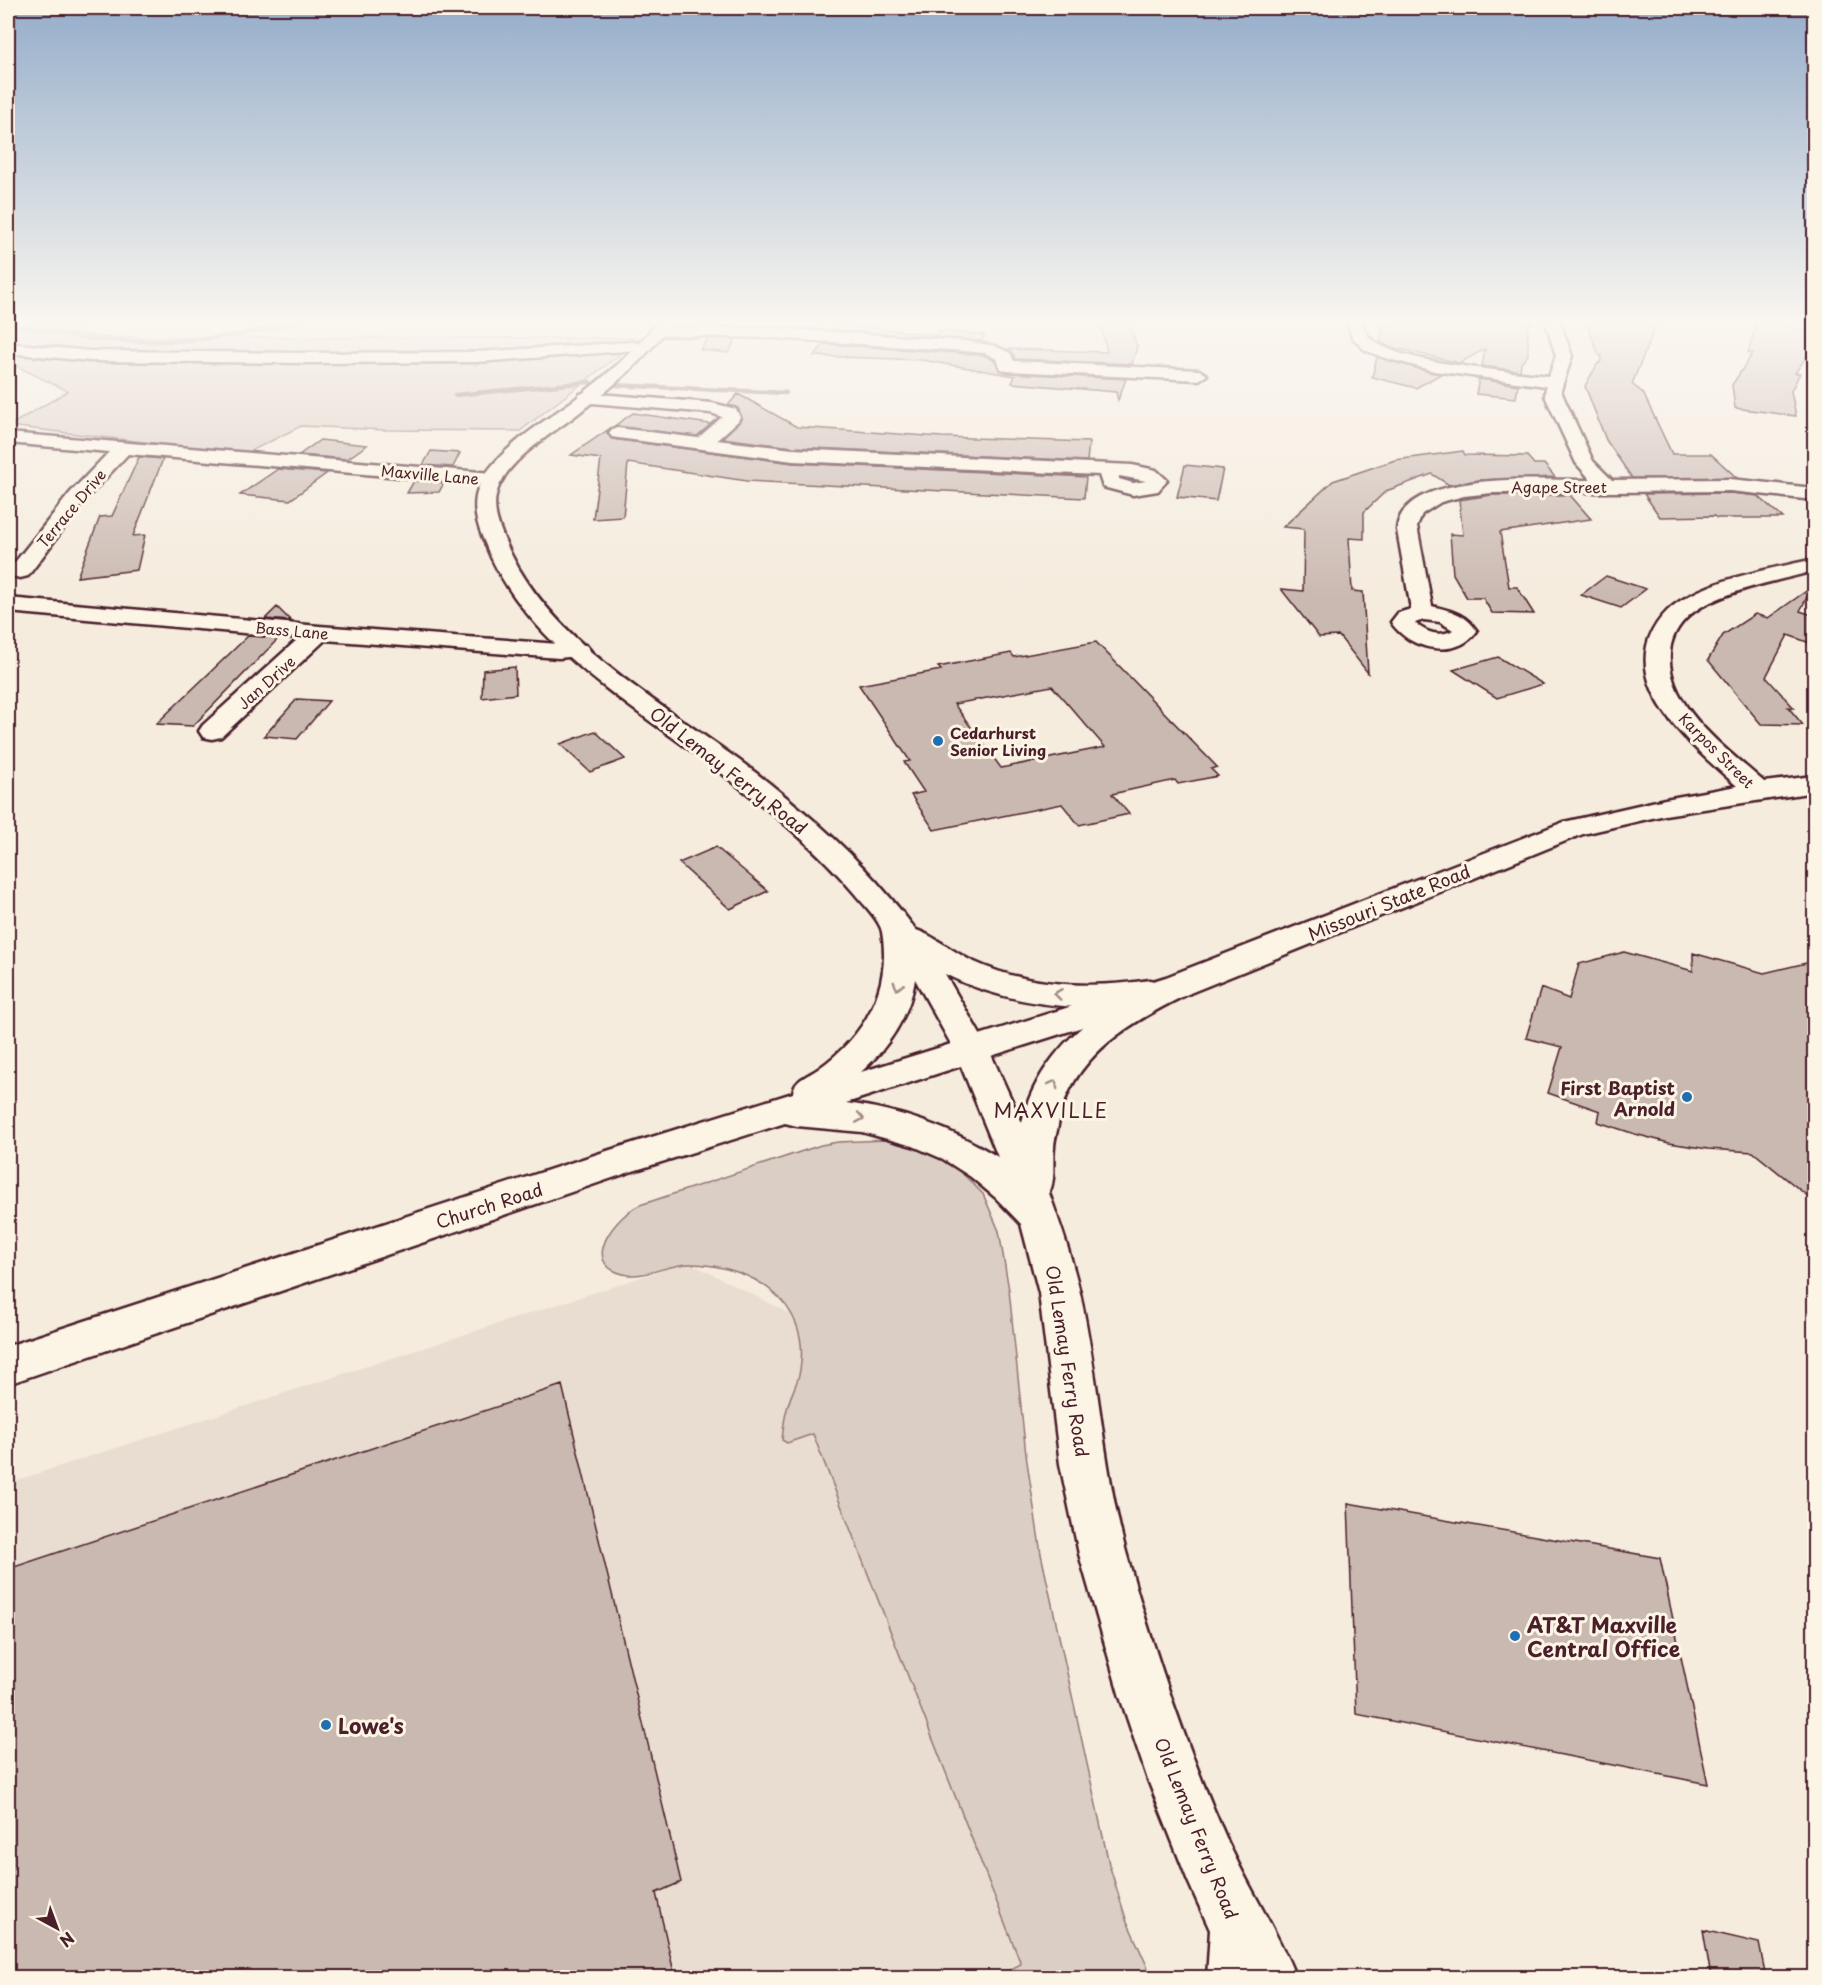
<svg xmlns="http://www.w3.org/2000/svg" width="1822" height="1985" viewBox="0 0 1822 1985" font-family="'Playpen Sans',sans-serif">
  <style>
    .built { fill: #e8ddd0 }
    .green { fill: #dbcec4; stroke: #927678; stroke-width: 1.5 }
    .lines { fill: none; stroke-linecap: round; stroke-linejoin: round }
    .stream { stroke: #8c6e70; stroke-width: 4.5 }
    .building { fill: #cab9b1; stroke: #4a1f2b; stroke-width: 1.5; fill-rule: evenodd }
    .minor-casing { stroke: #4a1f2b; stroke-width: 5 }
    .major-casing { stroke: #4a1f2b; stroke-width: 5 }
    .minor { fill: #fcf5e5; fill-rule: evenodd }
    .major { fill: #fcf5e5; fill-rule: evenodd }
    .oneway { stroke: #a38a88 }
    .poi-dot { fill: #1f6fb2; stroke: #fcf5e5; stroke-width: 2 }
    .labels { text-anchor: middle; dominant-baseline: central; stroke-width: 6; stroke-linejoin: round; paint-order: stroke }
    .far-street-label { font-size: 15px; fill: #4a1f2b; stroke: #fcf5e5 }
    .far-poi-label { font-size: 15px; font-weight: bold; fill: #4a1f2b; stroke: #fcf5e5; text-anchor: start }
    .street-label { font-size: 18px; fill: #4a1f2b; stroke: #fcf5e5 }
    .poi-label { font-size: 18px; font-weight: bold; fill: #4a1f2b; stroke: #fcf5e5; text-anchor: end }
    .neighbourhood-label { font-size: 20px; letter-spacing: 1.5px; fill: #4a1f2b; stroke: #fcf5e5 }
    .near-poi-label { font-size: 21px; font-weight: bold; fill: #4a1f2b; stroke: #fcf5e5; text-anchor: start }
  </style>
  <rect width="100%" height="100%" fill="#f5ecde"/>
  <filter id="ink" filterUnits="userSpaceOnUse"><feTurbulence type="fractalNoise" baseFrequency=".0167" numOctaves="2"/><feDisplacementMap in="SourceGraphic" scale="12" xChannelSelector="R" yChannelSelector="G"/><feConvolveMatrix kernelMatrix="1 2 1 2 8 2 1 2 1" color-interpolation-filters="sRGB"/></filter>
  <g filter="url(#ink)">
    <path class="built" d="M 688,1262 L 793,1315 L 1067,1977 L 8,1977 L 8,1483 Z"/>
    <path class="green" d="M 8,320 L 49,320 L 96,337 L 641,338 L 520,431 L 385,430 L 301,426 L 245,454 L 9,426 L 68,391 L 8,362 Z
      M 885,1140 L 907,1143 L 930,1150 L 957,1168 L 983,1194 L 999,1231 L 1009,1290 L 1026,1455 L 1041,1554 L 1109,1864 L 1126,1919 L 1152,1977 L 996,1977 L 1021,1964 L 813,1434 L 787,1443 L 782,1440 C 783,1430 784,1419 787,1409 C 790,1395 798,1384 800,1370 C 812,1301 751,1265 690,1264 C 667,1264 645,1279 623,1274 C 578,1263 617,1215 640,1205 L 821,1145 L 838,1142 Z"/>
    <g class="lines">
      <path class="stream" d="M 8,322 C 102,349 209,347 303,320
        M 613,385 L 786,393
        M 455,395 L 590,382"/>
    </g>
    <path class="building" d="M 1392,320 L 1537,320 L 1528,325 L 1528,355 L 1521,363 L 1520,371 L 1482,366 L 1485,349 L 1460,363 L 1390,347 L 1380,342 L 1384,323 L 1392,324 Z
      M 1585,320 L 1658,320 L 1632,384 L 1643,393 L 1672,454 L 1711,454 L 1737,478 L 1632,478 L 1606,440 L 1585,386 L 1598,363 L 1600,363 L 1602,356 L 1599,355 Z
      M 1757,320 L 1773,320 L 1815,335 L 1815,344 L 1795,373 L 1800,373 L 1791,391 L 1796,416 L 1735,408 L 1732,385 L 1753,353 L 1748,353 Z
      M 1100,323 L 1130,323 L 1137,347 L 1132,364 L 1015,359 L 1012,352 L 1006,349 L 1107,352 Z
      M 840,324 L 938,335 L 941,331 L 985,335 L 981,341 L 835,330 Z
      M 708,339 L 736,339 L 728,353 L 700,350 Z
      M 824,344 L 984,355 L 995,361 L 999,370 L 1007,373 L 1126,379 L 1118,400 L 1116,392 L 1012,383 L 1015,376 L 922,360 L 814,356 Z
      M 1377,357 L 1433,373 L 1441,374 L 1416,388 L 1372,377 Z
      M 1479,379 L 1518,385 L 1516,398 L 1476,394 Z
      M 738,394 L 797,427 L 942,437 L 1089,442 L 1087,461 L 793,447 L 722,438 L 742,418 L 738,408 L 728,405 Z
      M 633,413 L 710,424 L 718,418 L 697,436 L 613,427 Z
      M 609,429 L 607,433 L 612,439 L 793,463 L 1086,477 L 1084,498 L 747,481 L 628,463 L 623,517 L 593,519 L 601,459 L 571,455 Z
      M 320,440 L 367,445 L 347,459 L 299,455 Z
      M 431,451 L 460,453 L 453,467 L 423,465 Z
      M 1463,451 L 1465,455 L 1527,456 L 1534,464 L 1544,464 L 1555,477 L 1479,480 L 1449,485 L 1432,474 L 1386,491 L 1364,512 L 1364,539 L 1349,538 L 1352,591 L 1363,592 L 1368,673 L 1339,636 L 1319,637 L 1281,589 L 1303,591 L 1304,529 L 1283,527 L 1333,481 L 1395,460 Z
      M 139,457 L 163,459 L 133,536 L 145,535 L 137,570 L 77,577 L 100,517 L 112,516 Z
      M 1185,465 L 1223,469 L 1216,501 L 1177,497 Z
      M 278,469 L 327,473 L 290,500 L 240,495 Z
      M 414,481 L 444,483 L 439,492 L 407,493 Z
      M 1730,493 L 1758,496 L 1783,518 L 1717,518 L 1714,516 L 1660,517 L 1644,494 Z
      M 1492,495 L 1570,495 L 1591,519 L 1500,532 L 1509,587 L 1517,587 L 1534,614 L 1492,613 L 1483,598 L 1467,598 L 1453,574 L 1450,534 L 1463,535 L 1459,500 Z
      M 1606,576 L 1646,589 L 1621,608 L 1581,595 Z
      M 1812,587 L 1800,611 L 1815,616 L 1815,645 L 1788,635 L 1766,677 L 1794,708 L 1788,707 L 1803,725 L 1761,724 L 1708,660 L 1723,635 L 1755,614 L 1768,618 Z
      M 277,607 L 291,621 L 265,619 Z
      M 248,636 L 279,638 L 193,726 L 156,724 Z
      M 1096,642 L 1217,767 L 1211,769 L 1218,776 L 1178,784 L 1175,780 L 1112,794 L 1129,814 L 1079,825 L 1062,804 L 934,830 L 911,795 L 924,792 L 904,762 L 910,761 L 859,685 L 941,670 L 938,667 L 1011,653 L 1014,657 ZM 1052,686 L 1105,747 L 1001,768 L 954,704 Z
      M 1498,657 L 1543,684 L 1497,698 L 1453,670 Z
      M 515,667 L 516,694 L 482,698 L 483,670 Z
      M 297,699 L 329,701 L 297,739 L 264,736 Z
      M 595,731 L 625,759 L 590,772 L 560,744 Z
      M 716,847 L 768,891 L 730,909 L 679,863 Z
      M 1624,952 L 1693,971 L 1693,953 L 1764,973 L 1815,961 L 1815,1202 L 1753,1152 L 1708,1149 L 1669,1143 L 1635,1134 L 1598,1122 L 1600,1111 L 1548,1093 L 1562,1047 L 1526,1038 L 1541,988 L 1569,999 L 1579,964 Z
      M 562,1385 L 681,1882 L 656,1893 L 675,1977 L 8,1977 L 8,1569 Z
      M 1348,1503 L 1660,1558 L 1708,1784 L 1356,1714 Z
      M 1703,1930 L 1759,1943 L 1766,1977 L 1711,1977 Z"/>
    <g class="lines">
      <g class="minor-casing">
        <path id="minor" d="M 1347,320 L 1361,320 C 1364,330 1366,336 1375,342 C 1405,364 1510,371 1549,376 L 1556,356 L 1545,320 L 1559,320 L 1572,356 L 1561,390 L 1563,396 L 1593,461 L 1612,480 L 1730,479 L 1814,488 L 1814,500 L 1730,491 L 1492,493 L 1464,496 L 1441,502 L 1422,514 L 1417,526 L 1432,606 C 1451,611 1465,613 1477,631 C 1456,661 1408,649 1391,622 L 1398,613 L 1411,609 L 1397,530 C 1400,468 1548,481 1591,480 L 1576,463 L 1545,396 L 1546,386 L 1434,371 L 1382,357 L 1365,350 L 1352,337 ZM 1424,620 L 1440,622 L 1453,630 C 1440,638 1425,632 1415,623 Z
          M 1803,320 L 1814,320 L 1814,325 L 1805,323 Z
          M 658,327 L 773,328 L 965,341 L 995,346 L 1010,353 L 1014,361 L 1199,370 L 1207,375 L 1199,380 L 1007,371 L 1001,369 L 997,359 L 985,353 L 965,351 L 773,338 L 653,335 L 650,332 Z
          M 633,342 L 639,344 L 641,347 L 639,350 L 477,362 L 307,363 L 90,361 L 8,353 L 8,343 L 90,351 L 307,353 L 477,352 Z
          M 586,393 L 712,403 L 736,409 L 740,417 L 738,421 L 717,440 L 793,449 L 1132,465 L 1156,470 L 1167,480 L 1158,491 L 1133,495 L 1103,487 L 1099,475 L 793,461 L 618,438 L 612,437 L 609,433 L 612,429 L 618,428 L 698,438 L 722,417 L 711,413 L 580,402 L 577,398 L 580,394 ZM 1119,476 L 1146,481 L 1133,483 L 1119,479 Z
          M 8,433 L 493,473 L 500,475 L 503,479 L 500,483 L 493,485 L 128,454 L 84,501 L 28,576 L 20,578 L 12,576 L 9,571 L 12,566 L 70,493 L 109,452 L 8,443 Z
          M 1814,559 L 1814,571 C 1777,581 1736,588 1701,607 C 1686,616 1675,628 1671,645 C 1660,703 1726,748 1764,782 L 1814,776 L 1814,792 L 1665,815 L 1583,834 L 1190,993 L 972,1062 L 960,1059 L 955,1050 L 960,1041 L 1166,977 L 1564,822 L 1665,799 L 1737,786 C 1700,753 1635,701 1647,646 C 1652,624 1668,607 1687,597 C 1725,576 1772,569 1814,559 Z
          M 8,598 L 319,626 L 559,644 L 586,645 L 590,650 L 586,655 L 559,658 L 325,640 L 221,737 L 212,739 L 203,737 L 199,731 L 203,725 L 299,638 L 8,612 Z"/>
      </g>
      <g class="major-casing">
        <path id="major" d="M 659,320 L 673,320 C 648,357 615,385 580,412 C 556,431 513,456 500,484 C 490,504 497,522 505,541 C 545,638 658,701 740,761 C 762,777 783,794 804,812 C 846,847 883,886 916,930 C 931,934 955,953 972,961 C 1028,987 1091,989 1150,980 C 1163,984 1171,972 1190,977 L 1194,985 L 1190,993 C 1132,1021 1070,1056 1058,1125 C 1057,1132 1054,1140 1054,1148 C 1052,1163 1056,1179 1049,1193 C 1061,1226 1072,1258 1080,1293 C 1099,1379 1103,1467 1126,1552 C 1153,1649 1186,1747 1227,1840 C 1248,1887 1277,1930 1296,1978 L 1207,1978 L 1210,1930 L 1188,1881 L 1148,1780 L 1120,1697 L 1079,1554 L 1060,1464 L 1039,1293 L 1021,1224 L 996,1198 L 971,1177 L 943,1159 L 913,1146 L 862,1132 L 797,1126 L 785,1123 L 633,1171 L 8,1384 L 8,1346 L 607,1151 L 793,1093 C 794,1080 808,1076 818,1069 C 864,1037 892,989 882,932 C 880,920 863,904 855,894 C 817,848 770,811 724,775 C 640,710 525,647 485,543 C 477,524 471,507 479,486 C 495,450 547,420 578,397 C 608,374 636,350 659,320 ZM 945,974 C 994,999 1055,1009 1110,1007 C 1068,1032 1032,1075 1022,1123 L 989,1050 ZM 915,979 L 951,1044 L 861,1072 C 888,1048 910,1015 915,979 ZM 961,1066 L 998,1157 C 951,1128 900,1110 846,1103 Z"/>
      </g>
      <use href="#minor" class="minor"/>
      <use href="#major" class="major"/>
    </g>
    <defs><path id="oneway-chevron" d="M-2-3.5L2.5 0L-2 3.5" fill="none" stroke-width="1.6" stroke-linecap="round" stroke-linejoin="round" transform="scale(1.5)"/></defs>
    <g class="oneway">
      <use href="#oneway-chevron" transform="translate(898 986) rotate(104)"/>
      <use href="#oneway-chevron" transform="translate(1058 994) rotate(-173)"/>
      <use href="#oneway-chevron" transform="translate(1054 1084) rotate(-62)"/>
      <use href="#oneway-chevron" transform="translate(860 1118) rotate(10)"/>
    </g>
  </g>
  <linearGradient id="sky" x2="0" y2="1"><stop stop-color="#95adca"/><stop offset="0.54" stop-color="#faf6f0"/><stop offset="1" stop-color="#faf6f0" stop-opacity="0"/></linearGradient>
  <rect width="1822" height="597" fill="url(#sky)"/>
  <g class="poi-dot">
    <circle cx="938" cy="741" r="6"/>
    <circle cx="1687" cy="1097" r="6"/>
    <circle cx="1515" cy="1636" r="6"/>
    <circle cx="326" cy="1725" r="6"/>
  </g>
  <g class="labels">
    <g class="far-street-label">
      <text transform="translate(430 474) rotate(5)">Maxville Lane</text>
      <text x="1559" y="486">Agape Street</text>
      <text transform="translate(71 508) rotate(-50)">Terrace Drive</text>
      <text transform="translate(292 630) rotate(5)">Bass Lane</text>
      <text transform="translate(266 682) rotate(-42)">Jan Drive</text>
      <text transform="translate(1717 750) rotate(45)">Karpos Street</text>
    </g>
    <g class="far-poi-label">
      <text x="950" y="732">Cedarhurst<tspan x="950" dy="17">Senior Living</tspan></text>
    </g>
    <g class="street-label">
      <text transform="translate(729 770) rotate(38)">Old Lemay Ferry Road</text>
      <text transform="translate(1389 902) rotate(-22)">Missouri State Road</text>
      <text transform="translate(489 1205) rotate(-18)">Church Road</text>
      <text transform="translate(1068 1361) rotate(81)">Old Lemay Ferry Road</text>
      <text transform="translate(1197 1828) rotate(68)">Old Lemay Ferry Road</text>
    </g>
    <g class="poi-label">
      <text x="1675" y="1087">First Baptist<tspan x="1675" dy="21">Arnold</tspan></text>
    </g>
    <g class="neighbourhood-label">
      <text x="1051" y="1110">MAXVILLE</text>
    </g>
    <g class="near-poi-label">
      <text x="1527" y="1624">AT&amp;T Maxville<tspan x="1527" dy="24">Central Office</tspan></text>
      <text x="338" y="1725">Lowe's</text>
    </g>
  </g>
  <rect width="1822" height="1985" fill="none" stroke="#fcf5e5" stroke-width="30"/>
  <rect x="15" y="15" width="1792" height="1955" fill="none" stroke="#4a1f2b" stroke-width="2" filter="url(#ink)"/>
  <g transform="translate(57 1928) rotate(139)" stroke="#fcf5e5" stroke-width="4.5" paint-order="stroke">
  <path d="M0-4.5L10 22L0 15L-10 22Z" fill="#4a1f2b"/>
  <text y="-9" font-size="16" font-weight="bold" text-anchor="middle" fill="#4a1f2b">N</text>
  </g>
</svg>
